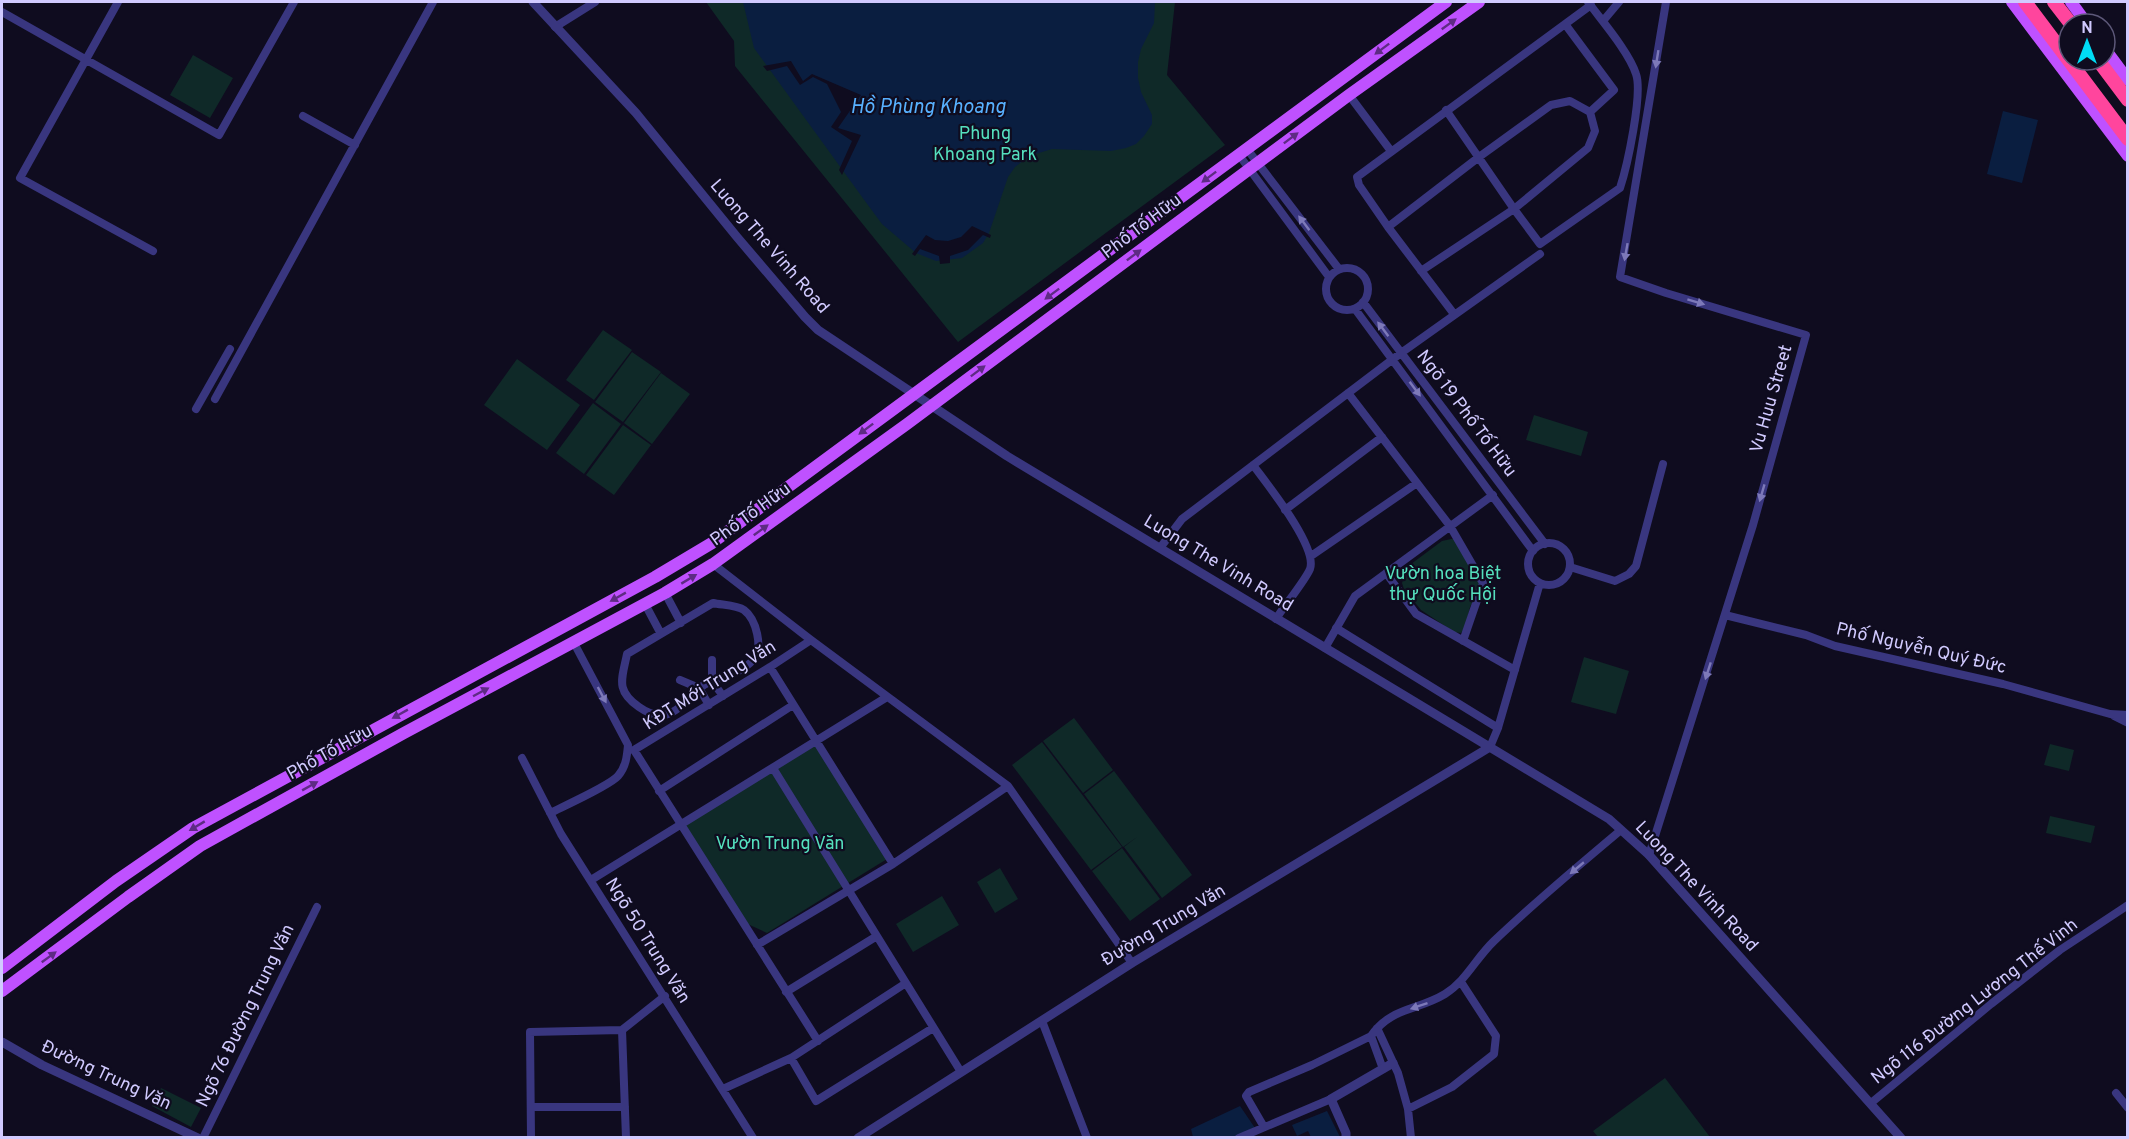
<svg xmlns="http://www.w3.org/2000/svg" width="2129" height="1139" viewBox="0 0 2129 1139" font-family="Overpass,sans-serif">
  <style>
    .green { fill: #0f2928 }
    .water { fill: #0a1e40 }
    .pier { fill: #0f0c1f }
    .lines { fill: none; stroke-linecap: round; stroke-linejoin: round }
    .minor { stroke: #39367f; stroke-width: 8 }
    .tertiary { stroke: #39367f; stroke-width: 9 }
    .primary { stroke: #bf51ff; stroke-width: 12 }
    .motorway { stroke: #ff459d; stroke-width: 14 }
    .oneway { fill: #5e2b84 }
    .oneway2 { fill: #7d79b9 }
    .labels { text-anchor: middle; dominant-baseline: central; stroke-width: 4.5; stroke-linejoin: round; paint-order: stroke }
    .park-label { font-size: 18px; fill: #55e0be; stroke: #0f0c1f }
    .street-label { font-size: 18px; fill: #d1caff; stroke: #0f0c1f }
    .water-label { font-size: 20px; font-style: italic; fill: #58b1ff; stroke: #0f0c1f }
  </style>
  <rect width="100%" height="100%" fill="#0f0c1f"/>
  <path class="green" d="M 706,2 L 1175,2 L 1167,75 L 1225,145 L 958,342 L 735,66 L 734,41 Z
    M 193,55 L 233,78 L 210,118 L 170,95 Z
    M 603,330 L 632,350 L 594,400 L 566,380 Z
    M 632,352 L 661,372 L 623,422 L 595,402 Z
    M 517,359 L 580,405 L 547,450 L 484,405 Z
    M 661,373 L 690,394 L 652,444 L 624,423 Z
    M 593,403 L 621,424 L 584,474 L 556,453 Z
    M 1534,415 L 1588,432 L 1581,456 L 1526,440 Z
    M 623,425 L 651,445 L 614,495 L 586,475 Z
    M 1451,539 L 1458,539 L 1483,583 L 1470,607 L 1465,628 L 1461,633 L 1454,632 L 1421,610 L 1404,589 L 1402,583 L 1407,567 L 1442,541 Z
    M 1584,657 L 1629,671 L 1616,714 L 1571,702 Z
    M 1074,718 L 1113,770 L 1083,793 L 1043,741 Z
    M 816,742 L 887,859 L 767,933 L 741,921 L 681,825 Z
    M 1042,742 L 1122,847 L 1091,870 L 1012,765 Z
    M 2050,744 L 2074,750 L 2069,771 L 2044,765 Z
    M 1114,771 L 1192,875 L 1162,898 L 1124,847 L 1137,837 L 1123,847 L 1084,794 Z
    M 2050,816 L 2095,826 L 2091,843 L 2046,833 Z
    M 1122,848 L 1160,899 L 1130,921 L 1092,871 Z
    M 1000,868 L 1018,899 L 995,913 L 977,882 Z
    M 942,896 L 959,925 L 913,952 L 896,924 Z
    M 1665,1078 L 1710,1137 L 1598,1137 L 1593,1131 Z
    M 161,1088 L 201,1108 L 191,1127 L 152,1106 Z"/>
  <path class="water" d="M 743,2 L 1155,2 L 1154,23 L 1141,49 L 1138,62 L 1138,78 L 1141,92 L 1152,115 L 1152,124 L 1144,136 L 1136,144 L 1126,148 L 1111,151 L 1052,149 L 1029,156 L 1015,167 L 1008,177 L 989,233 L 983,243 L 962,258 L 936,261 L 916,253 L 882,224 L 865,201 L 754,48 Z
    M 2003,111 L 2038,120 L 2022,183 L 1987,174 Z
    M 1240,1106 L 1255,1128 L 1231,1138 L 1193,1137 L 1191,1129 Z
    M 1327,1111 L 1340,1137 L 1311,1137 L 1308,1131 L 1297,1136 L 1292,1125 Z"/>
  <path class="pier" d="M 791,61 L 803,81 L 812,74 L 861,95 L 838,128 L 861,135 L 842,175 L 839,170 L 852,141 L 831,127 L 841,112 L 827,84 L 813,77 L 800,85 L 787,66 L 767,71 L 763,66 Z
    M 972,226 L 991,235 L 990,238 L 983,235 L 968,250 L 950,256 L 950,263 L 940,264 L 939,256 L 920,249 L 915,256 L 912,254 L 926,235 L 935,240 L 948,241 L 961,237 Z"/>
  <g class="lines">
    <path class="minor" d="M 118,2 L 20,178 L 153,251
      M 2,12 L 219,135 L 294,2
      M 1603,21 L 1619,2
      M 1565,24 L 1614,90 L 1590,112
      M 555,27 L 595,2
      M 1349,95 L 1391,151
      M 1446,110 L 1514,209 L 1540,244 L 1620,188 C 1627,167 1643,94 1636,74 C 1629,52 1602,21 1588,2
      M 303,116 L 355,145
      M 1247,149 L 1339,269
      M 1239,155 L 1329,277
      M 1388,227 L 1479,157 L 1551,105 L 1570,101 L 1590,112 L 1595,131 L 1588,148 L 1514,209 L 1421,271
      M1326 289a21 21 0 1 1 42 0a21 21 0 1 1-42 0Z
      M 1363,302 L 1545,544
      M 1355,309 L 1533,551
      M 1454,314 L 1388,227 L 1359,185 L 1357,177 L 1591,5
      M 1348,393 L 1450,526 L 1483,583 L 1463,641
      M 215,399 L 433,2
      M 196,409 L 230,349
      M 1253,465 C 1267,484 1318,547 1310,569 C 1305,581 1284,606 1276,619
      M 1285,510 L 1382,437
      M1528 564a21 21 0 1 1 42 0a21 21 0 1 1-42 0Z
      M 1160,548 L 1182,519 L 1401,353 L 1540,254
      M 1311,556 L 1417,483
      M 713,564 L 811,640 L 1008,786 L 1132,963
      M 1570,567 L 1615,581 L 1629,574 L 1636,566 L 1663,464
      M 1386,573 L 1416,614 L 1515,670
      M 665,593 L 681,623
      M 713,603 C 721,605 737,605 744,610 C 756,619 764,648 753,660 C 740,675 720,676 704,685 C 691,693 681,712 664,715 C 655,716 646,712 639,707 C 615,690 622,679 627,654 Z
      M 645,604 L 661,634
      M 1725,615 L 1806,635 L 1835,646 L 2003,684 L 2110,714 L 2128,715
      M 1336,628 L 1498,728
      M 811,640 L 770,667 L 634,750 L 818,1041
      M 1325,648 L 1355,596 L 1493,495
      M 712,660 L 712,681 L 723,696
      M 770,667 L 893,864
      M 680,680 L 699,688 L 709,705
      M 2114,716 L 2128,723
      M 1490,747 L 1498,728 L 1540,583
      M 522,758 L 561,834 L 753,1138
      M 773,768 L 961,1072
      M 659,791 L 793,705
      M 550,813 C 564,806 609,786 618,776 C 626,767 627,756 628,745 L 574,643
      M 1649,855 L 1753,525 L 1806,335 L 1666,293 L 1620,277 L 1666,2
      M 591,880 L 887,697
      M 757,945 L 893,864 L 1008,786
      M 786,992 L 877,936
      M 1042,1021 L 1087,1138
      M 1377,1028 L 1398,1073 L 1408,1109 L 1411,1138
      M 622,1030 L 626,1138
      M 1371,1036 L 1383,1069
      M 791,1058 L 816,1101 L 933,1028
      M 723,1089 L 791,1058 L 906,983
      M 2116,1093 L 2128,1108
      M 1871,1103 L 1991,1004 L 2060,950 L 2128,905
      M 531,1107 L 625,1107
      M 1408,1109 L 1452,1087 L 1494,1054 L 1496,1036 L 1461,982
      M 1264,1127 L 1246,1096 L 1249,1092 L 1312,1065 L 1371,1036 C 1391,1007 1417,1011 1445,994 C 1466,981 1476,958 1494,941 C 1535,902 1578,866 1621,830
      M 203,1138 L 317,907
      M 531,1138 L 530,1032 L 622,1030 L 665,996
      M 1239,1138 L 1331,1099"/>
    <path class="tertiary" d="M 533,2 L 636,113 L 737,237 L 805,317 L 818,330 L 1007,456 L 1609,819 L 1649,855 L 1901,1138
      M 2,1042 L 42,1065 L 198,1138
      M 858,1138 L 1132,963 L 1490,747
      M 1346,1138 L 1346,1133 L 1331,1099 L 1393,1063"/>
    <path class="primary" d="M 2012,2 L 2128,156
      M 2071,2 L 2087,24
      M 2105,49 L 2128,80
      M 2,968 L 116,881 L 193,828 L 655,577 L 712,543 L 1446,2
      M 2,991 L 128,897 L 200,846 L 404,733 L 665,593 L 713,564 L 907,424 L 1349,95 L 1479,2"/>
    <path class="motorway" d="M 2025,2 L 2128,139
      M 2054,2 L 2071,24
      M 2098,60 L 2128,100"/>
  </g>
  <defs><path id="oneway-solid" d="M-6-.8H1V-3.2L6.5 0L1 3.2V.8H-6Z" transform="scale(1.5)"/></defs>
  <g class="oneway">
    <use href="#oneway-solid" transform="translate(1449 24) rotate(-36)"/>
    <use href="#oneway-solid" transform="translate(1382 49) rotate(143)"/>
    <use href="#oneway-solid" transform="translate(1291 138) rotate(-37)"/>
    <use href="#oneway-solid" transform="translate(1209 177) rotate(143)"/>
    <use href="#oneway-solid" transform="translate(1134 255) rotate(-37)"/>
    <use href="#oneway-solid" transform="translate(1052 294) rotate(143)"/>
    <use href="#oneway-solid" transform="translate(978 371) rotate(-37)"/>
    <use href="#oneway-solid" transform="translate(866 429) rotate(143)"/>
    <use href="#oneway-solid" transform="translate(761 530) rotate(-36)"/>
    <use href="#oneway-solid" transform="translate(689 579) rotate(-31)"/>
    <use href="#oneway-solid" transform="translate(618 597) rotate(151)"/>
    <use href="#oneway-solid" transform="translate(481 692) rotate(-28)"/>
    <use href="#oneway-solid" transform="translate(400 714) rotate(151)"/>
    <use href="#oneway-solid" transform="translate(310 786) rotate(-29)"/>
    <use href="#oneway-solid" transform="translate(197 826) rotate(149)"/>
    <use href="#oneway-solid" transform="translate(49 957) rotate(-36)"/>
  </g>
  <g class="oneway2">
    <use href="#oneway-solid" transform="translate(1657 59) rotate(99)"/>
    <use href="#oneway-solid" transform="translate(1304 223) rotate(-127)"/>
    <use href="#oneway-solid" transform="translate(1626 252) rotate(100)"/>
    <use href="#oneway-solid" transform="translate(1696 302) rotate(17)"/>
    <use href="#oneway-solid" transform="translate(1383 329) rotate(-127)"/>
    <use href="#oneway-solid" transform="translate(1415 389) rotate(53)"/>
    <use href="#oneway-solid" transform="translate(1762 493) rotate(106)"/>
    <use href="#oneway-solid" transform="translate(1708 671) rotate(108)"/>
    <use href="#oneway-solid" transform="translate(602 695) rotate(62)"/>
    <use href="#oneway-solid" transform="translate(1577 868) rotate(140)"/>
    <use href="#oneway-solid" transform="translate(1419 1006) rotate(161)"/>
  </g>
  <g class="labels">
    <g class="park-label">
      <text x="985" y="134">Phung<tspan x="985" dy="21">Khoang Park</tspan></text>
      <text x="1443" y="574">Vườn hoa Biệt<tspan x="1443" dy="21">thự Quốc Hội</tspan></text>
      <text x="780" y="844">Vườn Trung Văn</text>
    </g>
    <g class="street-label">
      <text transform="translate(1142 227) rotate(-37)">Phố Tố Hữu</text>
      <text transform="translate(769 247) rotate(49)">Luong The Vinh Road</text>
      <text transform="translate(1772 399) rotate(-74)">Vu Huu Street</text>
      <text transform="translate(1466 414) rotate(53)">Ngõ 19 Phố Tố Hữu</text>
      <text transform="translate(751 515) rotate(-36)">Phố Tố Hữu</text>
      <text transform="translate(1218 564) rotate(31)">Luong The Vinh Road</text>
      <text transform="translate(1921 649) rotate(13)">Phố Nguyễn Quý Đức</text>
      <text transform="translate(710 686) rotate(-32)">KĐT Mới Trung Văn</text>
      <text transform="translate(330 753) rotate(-29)">Phố Tố Hữu</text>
      <text transform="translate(1696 887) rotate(47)">Luong The Vinh Road</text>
      <text transform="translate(1164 926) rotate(-31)">Đường Trung Văn</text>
      <text transform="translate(647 941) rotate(58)">Ngõ 50 Trung Văn</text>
      <text transform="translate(1975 1002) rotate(-38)">Ngõ 116 Đường Lương Thế Vinh</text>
      <text transform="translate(246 1016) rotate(-64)">Ngõ 76 Đường Trung Văn</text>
      <text transform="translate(106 1076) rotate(25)">Đường Trung Văn</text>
    </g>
    <g class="water-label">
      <text x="928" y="108">Hồ Phùng Khoang</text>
    </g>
  </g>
  <rect width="2129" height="1139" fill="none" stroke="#d1caff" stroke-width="6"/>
  <g transform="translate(2087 42)"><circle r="28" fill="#0f0c1f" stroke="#5d5879" stroke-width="1.5"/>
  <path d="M0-4.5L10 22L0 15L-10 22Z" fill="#00dcf5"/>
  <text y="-9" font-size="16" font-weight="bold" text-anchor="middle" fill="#d1caff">N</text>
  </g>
</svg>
